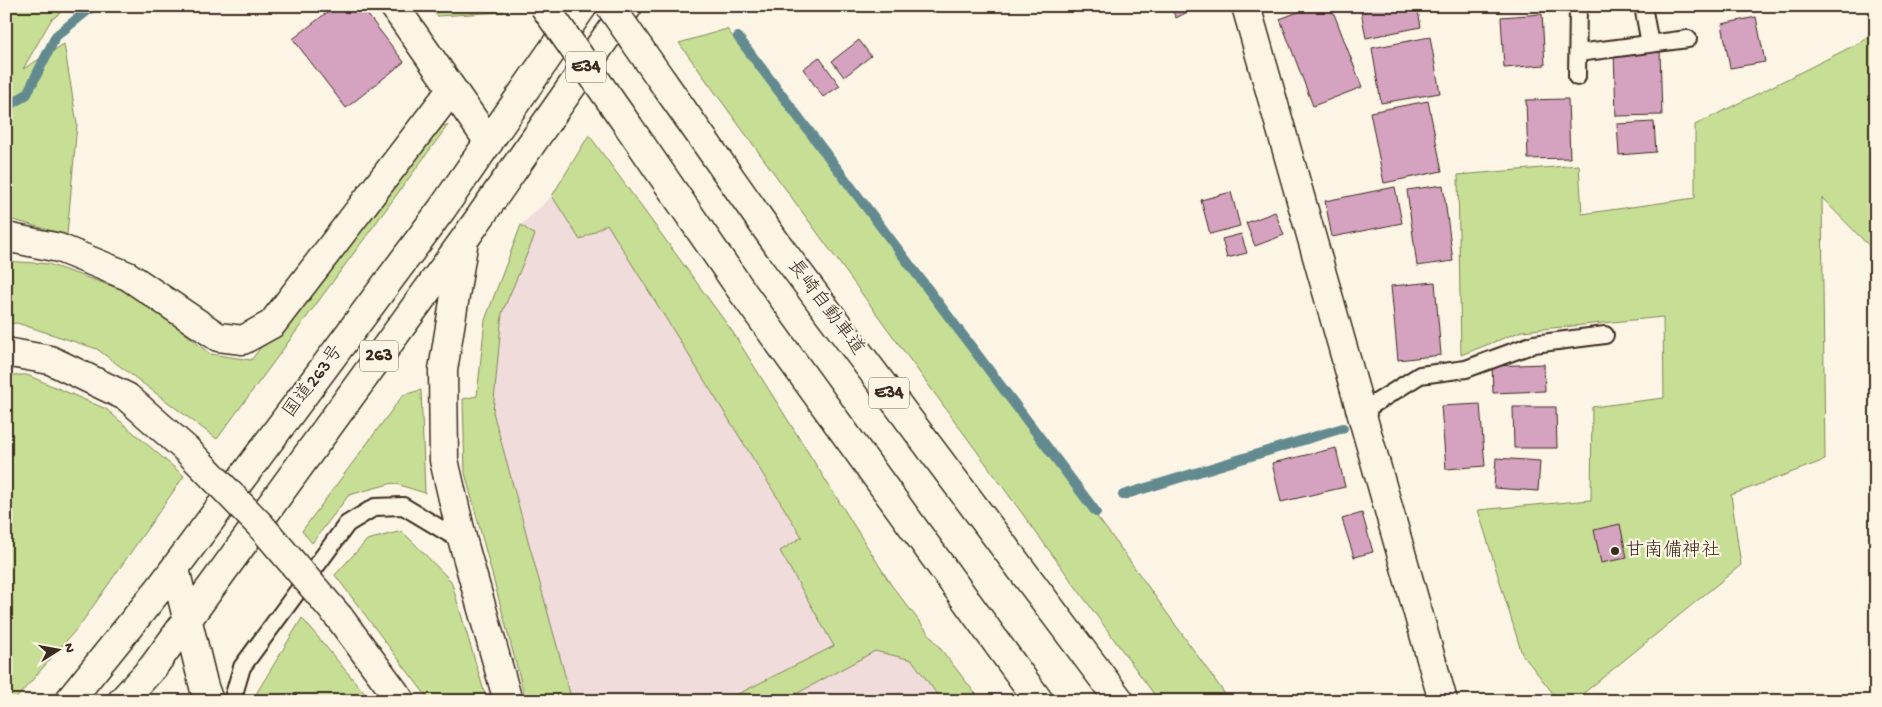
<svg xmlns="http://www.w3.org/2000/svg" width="1882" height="707" viewBox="0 0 1882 707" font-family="'Gochi Hand','Klee One',sans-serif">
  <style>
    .built { fill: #f0dcda }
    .green { fill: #c7df95; stroke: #81845a }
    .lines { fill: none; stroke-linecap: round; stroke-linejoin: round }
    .stream { stroke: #638b8f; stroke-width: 10 }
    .building { fill: #d5a3c0; stroke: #3b2a1e }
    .lane-casing { stroke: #3b2a1e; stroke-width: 20 }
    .street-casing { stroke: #3b2a1e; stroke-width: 31 }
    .highway-casing { stroke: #3b2a1e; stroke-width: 31 }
    .lane { stroke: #fcf5e5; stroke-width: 16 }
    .street { stroke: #fcf5e5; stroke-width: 28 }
    .highway { stroke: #fcf5e5; stroke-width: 28 }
    .highway-bridge-casing { stroke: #3b2a1e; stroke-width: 31; stroke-linecap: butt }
    .highway-bridge { stroke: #fcf5e5; stroke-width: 28 }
    .poi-dot { fill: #3b2a1e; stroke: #fcf5e5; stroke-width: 2 }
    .labels { text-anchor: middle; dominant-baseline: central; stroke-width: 4.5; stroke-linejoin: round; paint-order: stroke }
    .shield { fill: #fcf5e5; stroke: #75675a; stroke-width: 1 }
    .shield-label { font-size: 18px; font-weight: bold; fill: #3b2a1e }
    .street-label { font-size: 19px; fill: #3b2a1e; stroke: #fcf5e5 }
    .poi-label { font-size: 19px; fill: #3b2a1e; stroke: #fcf5e5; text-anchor: start }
  </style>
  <rect width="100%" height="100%" fill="#fcf5e5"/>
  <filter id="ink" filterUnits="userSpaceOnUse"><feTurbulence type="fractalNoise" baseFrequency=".02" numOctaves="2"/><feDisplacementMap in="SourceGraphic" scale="10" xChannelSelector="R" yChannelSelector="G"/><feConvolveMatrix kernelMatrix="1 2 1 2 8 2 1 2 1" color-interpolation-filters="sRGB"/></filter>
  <g filter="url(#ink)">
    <path class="built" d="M 552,196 L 580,240 L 607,224 L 875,651 L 912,660 L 942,701 L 526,701 L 465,473 L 463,399 L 477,396 L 485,320 L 521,225 Z"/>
    <path class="green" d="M 6,6 L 69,6 L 51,20 L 23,69 L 64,44 L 77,124 L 67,235 L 6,218 Z
      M 430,6 L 500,6 L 504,12 L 437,16 Z
      M 1876,24 L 1876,253 L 1822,198 L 1825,460 L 1731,495 L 1741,565 L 1574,701 L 1559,701 L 1522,654 L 1478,510 L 1591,500 L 1592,407 L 1664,398 L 1663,317 L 1522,331 L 1461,355 L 1458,175 L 1579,165 L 1582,214 L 1695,198 L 1695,125 L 1865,40 Z
      M 727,29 L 1114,539 L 1230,701 L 1159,701 L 679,43 Z
      M 448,125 L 217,439 L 97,349 L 17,323 L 6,324 L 6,261 L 48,264 L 140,296 L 210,354 L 251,360 L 432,127 Z
      M 589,135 L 732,331 L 892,586 L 981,701 L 942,701 L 912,660 L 875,651 L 783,701 L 724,701 L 834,646 L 780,551 L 802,537 L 607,224 L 580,240 L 552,196 Z
      M 521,225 L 535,235 L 502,313 L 493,412 L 572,701 L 526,701 L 465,473 L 463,399 L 477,396 L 485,320 Z
      M 6,375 L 27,375 L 106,409 L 184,476 L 80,625 L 14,701 L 6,701 Z
      M 421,390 L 425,493 L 393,483 L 349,495 L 312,543 L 302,531 L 403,395 Z
      M 402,531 L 451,581 L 487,701 L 430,701 L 335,575 L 367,540 Z
      M 302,618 L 371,701 L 255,701 L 256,694 Z"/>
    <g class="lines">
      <path class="stream" d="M 738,37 L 1096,512
        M 6,108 L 27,94 L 56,36 L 93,6
        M 1123,495 L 1343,428"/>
    </g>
    <path class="building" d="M 335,6 L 361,6 L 404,62 L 346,108 L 293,39 Z
      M 1170,6 L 1199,6 L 1176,18 Z
      M 1314,6 L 1331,6 L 1362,87 L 1313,106 L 1280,19 Z
      M 1360,6 L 1417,6 L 1421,27 L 1366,38 Z
      M 1638,6 L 1667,6 L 1668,8 L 1640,14 Z
      M 1542,14 L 1545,65 L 1504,68 L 1501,17 Z
      M 1756,17 L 1765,62 L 1730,68 L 1722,24 Z
      M 1430,37 L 1440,93 L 1381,103 L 1372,48 Z
      M 859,40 L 871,56 L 844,77 L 832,61 Z
      M 1660,50 L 1662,115 L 1616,116 L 1614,51 Z
      M 819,57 L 840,86 L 823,97 L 803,69 Z
      M 1568,99 L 1570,158 L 1528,159 L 1526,100 Z
      M 1428,101 L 1442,171 L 1384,183 L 1370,112 Z
      M 1654,122 L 1656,152 L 1619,155 L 1617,124 Z
      M 1443,185 L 1453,261 L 1417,266 L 1407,190 Z
      M 1395,187 L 1402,223 L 1332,237 L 1325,201 Z
      M 1231,192 L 1240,226 L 1210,234 L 1201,200 Z
      M 1275,212 L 1284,235 L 1255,246 L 1246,223 Z
      M 1241,234 L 1247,253 L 1227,258 L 1222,239 Z
      M 1435,282 L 1441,355 L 1398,360 L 1391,286 Z
      M 1544,364 L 1545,391 L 1493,393 L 1492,366 Z
      M 1480,404 L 1485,466 L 1446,469 L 1441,406 Z
      M 1513,407 L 1556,407 L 1557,448 L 1514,448 Z
      M 1336,448 L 1345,487 L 1281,502 L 1272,463 Z
      M 1496,458 L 1540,461 L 1538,491 L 1494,488 Z
      M 1362,513 L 1373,552 L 1354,557 L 1342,519 Z
      M 1620,524 L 1627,558 L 1601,563 L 1594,530 Z"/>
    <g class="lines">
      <g class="lane-casing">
        <path id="lane" d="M 1643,6 L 1650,44
          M 1578,53 L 1688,39
          M 1577,77 L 1578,6
          M 1361,412 L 1420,375 L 1466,369 L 1534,344 L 1605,335
          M 232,701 L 242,667 L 347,524 L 375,507 L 403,506 L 463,542"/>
      </g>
      <g class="street-casing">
        <path id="street" d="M 394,6 L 489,142
          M 1246,6 L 1443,701
          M 6,237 L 59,248 L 128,276 L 218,337 L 243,340 L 272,324 L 452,89"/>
      </g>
      <g class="highway-casing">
        <path id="highway" d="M 663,82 L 780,248 L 1120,701
          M 629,127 L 744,294 L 1039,701
          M 463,246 L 443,370 L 444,460 L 463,542 L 508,701
          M 6,352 L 50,360 L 127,397 L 187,450
          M 175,569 L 204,687 L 209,701
          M 339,617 L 401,701
          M 69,701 L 160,588 L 442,209 L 583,6
          M 122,701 L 153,667 L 464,240 L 628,6"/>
      </g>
      <use href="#lane" class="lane"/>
      <use href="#street" class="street"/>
      <use href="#highway" class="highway"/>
      <g class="highway-bridge-casing">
        <path id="highway-bridge" d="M 544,6 L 629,127
          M 610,6 L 663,82
          M 187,450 L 261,526 L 339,617"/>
      </g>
      <use href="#highway-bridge" class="highway-bridge"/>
    </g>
  </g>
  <circle class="poi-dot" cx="1615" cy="551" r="5"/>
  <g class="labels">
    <g class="shield">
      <rect x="566" y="51.5" width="40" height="31" rx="4"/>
      <rect x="360" y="340.5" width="38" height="31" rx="4"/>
      <rect x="869" y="377.5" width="40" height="31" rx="4"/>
    </g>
    <g class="shield-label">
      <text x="586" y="67">E34</text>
      <text x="379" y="356">263</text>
      <text x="889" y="393">E34</text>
    </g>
    <g class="street-label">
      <text transform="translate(825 308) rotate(53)">長崎自動車道</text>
      <text transform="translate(314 382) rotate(-53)">国道263号</text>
    </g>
    <g class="poi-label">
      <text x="1625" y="551">甘南備神社</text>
    </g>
  </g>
  <rect width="1882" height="707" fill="none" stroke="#fcf5e5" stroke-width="25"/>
  <rect x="12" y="12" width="1857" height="682" fill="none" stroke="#3b2a1e" stroke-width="2" filter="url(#ink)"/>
  <g transform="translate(58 650) rotate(79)" stroke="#fcf5e5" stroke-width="4" paint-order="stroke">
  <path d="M0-4L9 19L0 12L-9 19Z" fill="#3b2a1e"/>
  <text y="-8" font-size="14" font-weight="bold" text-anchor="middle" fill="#3b2a1e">N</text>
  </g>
</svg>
